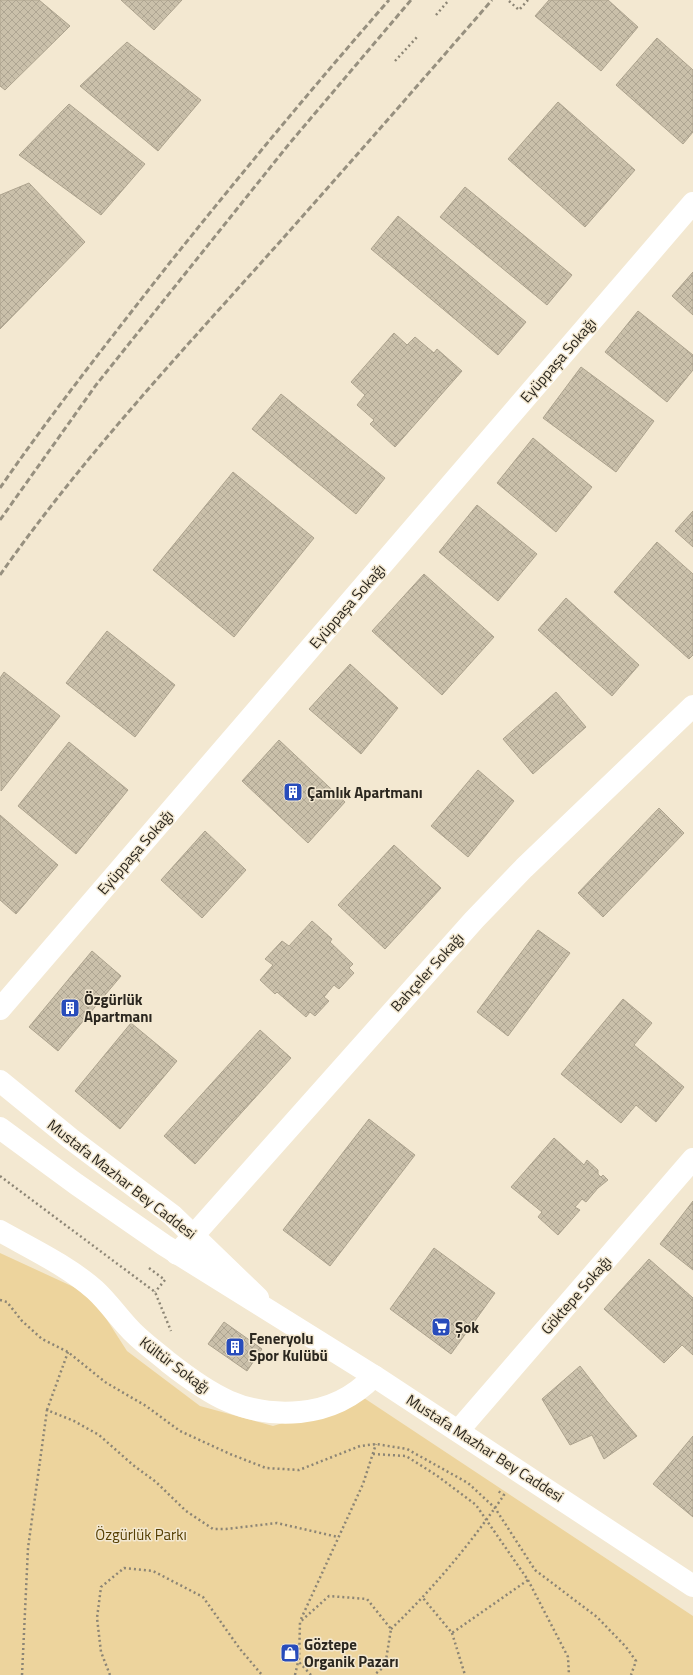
<svg xmlns="http://www.w3.org/2000/svg" width="693" height="1675" viewBox="0 0 693 1675" font-family="'Titillium Web',sans-serif">
  <style>
    .green { fill: #edd49d }
    .building { fill: url(#building-cross-hatch); stroke: #ada38e }
    .lines { fill: none; stroke-linecap: round; stroke-linejoin: round }
    .path { stroke: #8c8575; stroke-width: 2.5; stroke-dasharray: 2 3; stroke-linecap: butt }
    .street { stroke: #fff; stroke-width: 22 }
    .secondary { stroke: #fff; stroke-width: 22 }
    .rail { stroke: #97907f; stroke-width: 3; stroke-dasharray: 6 3; stroke-linecap: butt }
    .labels { text-anchor: middle; dominant-baseline: central; stroke-width: 3; stroke-linejoin: round; paint-order: stroke }
    .street-label { font-size: 15px; fill: #2b271f; stroke: #f3e8d1 }
    .poi-label { font-size: 15px; font-weight: bold; fill: #2b271f; stroke: #f3e8d1; text-anchor: start }
    .park-label { font-size: 15px; fill: #564005; stroke: #f3e8d1 }
  </style>
  <defs>
    <pattern id="building-cross-hatch" width="8" height="8" patternUnits="userSpaceOnUse"><rect width="8" height="8" fill="#cac0aa"/><path d="M0 0l8 8M0 8l8-8" fill="none" stroke="#aea592"/></pattern>
  </defs>
  <rect width="100%" height="100%" fill="#f3e8d1"/>
  <path class="green" d="M 0,1253 L 91,1295 L 127,1351 L 200,1406 L 273,1426 L 364,1398 L 693,1616 L 693,1675 L 0,1675 Z"/>
  <path class="building" d="M 0,0 L 39,0 L 70,26 L 5,90 L 0,86 Z
    M 121,0 L 182,0 L 154,30 Z
    M 549,0 L 608,0 L 638,27 L 601,71 L 535,16 Z
    M 657,38 L 693,70 L 693,132 L 683,144 L 616,85 Z
    M 127,42 L 201,100 L 158,151 L 80,86 Z
    M 558,102 L 635,170 L 585,227 L 508,159 Z
    M 69,104 L 145,164 L 101,215 L 19,155 Z
    M 29,183 L 85,242 L 0,329 L 0,195 Z
    M 465,187 L 572,275 L 547,305 L 440,217 Z
    M 398,216 L 526,322 L 498,355 L 371,249 Z
    M 693,272 L 693,315 L 672,296 Z
    M 638,311 L 693,355 L 693,370 L 667,402 L 605,352 Z
    M 394,333 L 407,345 L 415,337 L 434,353 L 437,349 L 462,371 L 395,447 L 370,424 L 374,420 L 357,405 L 365,395 L 351,382 Z
    M 581,367 L 654,421 L 616,472 L 543,418 Z
    M 281,394 L 385,478 L 356,514 L 252,429 Z
    M 533,438 L 592,487 L 556,532 L 497,483 Z
    M 233,472 L 314,538 L 234,637 L 153,570 Z
    M 477,505 L 537,554 L 498,601 L 439,552 Z
    M 693,511 L 693,547 L 675,531 Z
    M 657,542 L 693,574 L 693,655 L 689,659 L 614,592 Z
    M 424,574 L 494,637 L 442,695 L 372,631 Z
    M 566,598 L 639,665 L 612,696 L 538,630 Z
    M 107,631 L 175,685 L 135,737 L 66,683 Z
    M 350,664 L 398,708 L 361,754 L 309,709 Z
    M 4,672 L 60,716 L 1,791 L 0,678 Z
    M 556,692 L 586,727 L 533,774 L 503,739 Z
    M 279,740 L 345,802 L 308,843 L 242,781 Z
    M 69,742 L 128,790 L 76,854 L 18,806 Z
    M 478,770 L 514,801 L 468,857 L 431,826 Z
    M 659,808 L 684,833 L 603,917 L 578,893 Z
    M 0,815 L 58,865 L 16,914 L 0,900 Z
    M 205,831 L 246,870 L 202,918 L 161,880 Z
    M 394,845 L 441,888 L 385,949 L 338,905 Z
    M 312,921 L 332,939 L 330,942 L 353,964 L 349,968 L 354,973 L 339,989 L 334,985 L 324,997 L 329,1001 L 315,1016 L 310,1012 L 306,1017 L 277,992 L 275,994 L 260,980 L 273,965 L 265,959 L 282,941 L 289,946 Z
    M 538,930 L 570,953 L 508,1036 L 477,1012 Z
    M 92,951 L 121,976 L 58,1051 L 29,1027 Z
    M 623,999 L 652,1023 L 634,1045 L 684,1087 L 656,1122 L 636,1105 L 621,1123 L 561,1074 Z
    M 131,1023 L 177,1061 L 120,1129 L 75,1091 Z
    M 260,1030 L 291,1058 L 195,1164 L 164,1136 Z
    M 369,1119 L 415,1155 L 330,1266 L 283,1230 Z
    M 554,1138 L 584,1165 L 587,1160 L 598,1170 L 598,1174 L 601,1177 L 603,1175 L 608,1180 L 598,1188 L 586,1202 L 582,1199 L 575,1207 L 580,1210 L 558,1235 L 538,1217 L 542,1212 L 511,1187 Z
    M 693,1201 L 693,1270 L 660,1244 Z
    M 434,1248 L 495,1293 L 451,1354 L 390,1309 Z
    M 649,1259 L 693,1298 L 693,1355 L 682,1345 L 664,1363 L 604,1309 Z
    M 224,1322 L 262,1349 L 247,1371 L 208,1344 Z
    M 580,1366 L 607,1401 L 637,1436 L 604,1459 L 592,1435 L 570,1445 L 542,1399 Z
    M 693,1436 L 693,1517 L 653,1484 Z"/>
  <g class="lines">
    <path class="path" d="M 509,1 L 519,10 L 528,0
      M 436,15 L 449,0
      M 395,61 L 418,36
      M 0,1176 L 155,1292 L 171,1331
      M 149,1268 L 165,1280 L 155,1292
      M 0,1300 L 7,1302 L 22,1321 L 42,1339 L 68,1352 L 105,1382 L 146,1406 L 180,1431 L 230,1454 L 266,1468 L 299,1470 L 360,1446 L 376,1444 L 407,1449 L 468,1483 L 495,1508 L 535,1570 L 597,1617 L 626,1647 L 636,1661 L 631,1675
      M 47,1410 L 68,1352
      M 373,1454 L 406,1456 L 436,1475 L 476,1505 L 528,1580 L 452,1633 L 423,1598
      M 528,1580 L 568,1657 L 569,1675
      M 301,1619 L 363,1484 L 376,1444
      M 391,1629 C 433,1589 471,1543 504,1495 L 498,1491
      M 452,1633 L 465,1675
      M 22,1675 L 28,1548 L 47,1410 L 74,1421 L 99,1435 L 133,1465 L 156,1482 L 186,1511 L 213,1529 L 226,1529 L 277,1523 L 338,1537
      M 110,1675 L 101,1652 L 97,1618 L 101,1587 L 124,1568 L 153,1571 L 203,1597 L 240,1649 L 262,1675
      M 295,1675 L 298,1662
      M 311,1675 L 299,1662 L 300,1622 L 329,1596 L 367,1599 L 391,1629 L 385,1666 L 374,1675"/>
    <path class="street" d="M 0,1009 L 693,203
      M 0,1081 L 71,1139 L 172,1215 L 258,1298
      M 0,1231 C 32,1249 68,1266 95,1290 C 107,1301 116,1314 127,1326 C 139,1340 154,1350 168,1362 C 210,1395 244,1417 300,1412 C 330,1409 353,1398 374,1376
      M 177,1254 L 474,920 L 524,868 L 693,706
      M 458,1431 L 693,1159"/>
    <path class="secondary" d="M 0,1128 L 76,1184 L 164,1245 L 374,1376 L 693,1586"/>
    <path class="rail" d="M 0,488 C 53,411 111,338 168,265 C 240,175 313,87 389,0
      M 0,520 L 96,385 L 289,144 L 411,0
      M 0,575 C 75,468 163,372 251,274 C 332,184 412,92 492,0"/>
  </g>
  <defs>
    <g id="building-square" transform="scale(1)"><rect x="-9" y="-9" width="18" height="18" rx="4" fill="#284cbb" stroke="#f3e8d1"/><path d="M-4-6H4V6H1V3H-1V6H-4ZM-2.5-4.3h1.7v1.8h-1.7ZM.8-4.3h1.7v1.8H.8ZM-2.5-1h1.7V.8h-1.7ZM.8-1h1.7V.8H.8Z" fill="#fff"/></g>
    <g id="supermarket-square" transform="scale(1)"><rect x="-9" y="-9" width="18" height="18" rx="4" fill="#284cbb" stroke="#f3e8d1"/><path d="M-6-5.5h2.5l.6 2H6L4.5 2H-2.5L-4.4-4H-6ZM-1.5 3.2a1.3 1.3 0 1 0 .1 0ZM3 3.2a1.3 1.3 0 1 0 .1 0Z" fill="#fff"/></g>
    <g id="shop-square" transform="scale(1)"><rect x="-9" y="-9" width="18" height="18" rx="4" fill="#284cbb" stroke="#f3e8d1"/><path d="M-5-2.5h2.3a2.7 3.5 0 0 1 5.4 0H5L5.5 6h-11ZM-1.5-2.5h3a1.5 2.3 0 0 0-3 0Z" fill="#fff"/></g>
  </defs>
  <g fill-rule="evenodd">
    <use href="#building-square" x="293" y="792"/>
    <use href="#building-square" x="70" y="1008"/>
    <use href="#supermarket-square" x="441" y="1327"/>
    <use href="#building-square" x="235" y="1347"/>
    <use href="#shop-square" x="290" y="1653"/>
  </g>
  <g class="labels">
    <g class="street-label">
      <text transform="translate(558 360) rotate(-49)">Eyüppaşa Sokağı</text>
      <text transform="translate(347 606) rotate(-49)">Eyüppaşa Sokağı</text>
      <text transform="translate(135 852) rotate(-49)">Eyüppaşa Sokağı</text>
      <text transform="translate(427 972) rotate(-48)">Bahçeler Sokağı</text>
      <text transform="translate(122 1179) rotate(38)">Mustafa Mazhar Bey Caddesi</text>
      <text transform="translate(576 1295) rotate(-49)">Göktepe Sokağı</text>
      <text transform="translate(175 1365) rotate(37)">Kültür Sokağı</text>
      <text transform="translate(485 1448) rotate(33)">Mustafa Mazhar Bey Caddesi</text>
    </g>
    <g class="poi-label">
      <text x="307" y="792">Çamlık Apartmanı</text>
      <text x="84" y="999">Özgürlük<tspan x="84" dy="17">Apartmanı</tspan></text>
      <text x="455" y="1327">Şok</text>
      <text x="249" y="1338">Feneryolu<tspan x="249" dy="17">Spor Kulübü</tspan></text>
      <text x="304" y="1644">Göztepe<tspan x="304" dy="17">Organik Pazarı</tspan></text>
    </g>
    <g class="park-label">
      <text x="141" y="1534">Özgürlük Parkı</text>
    </g>
  </g>
</svg>
